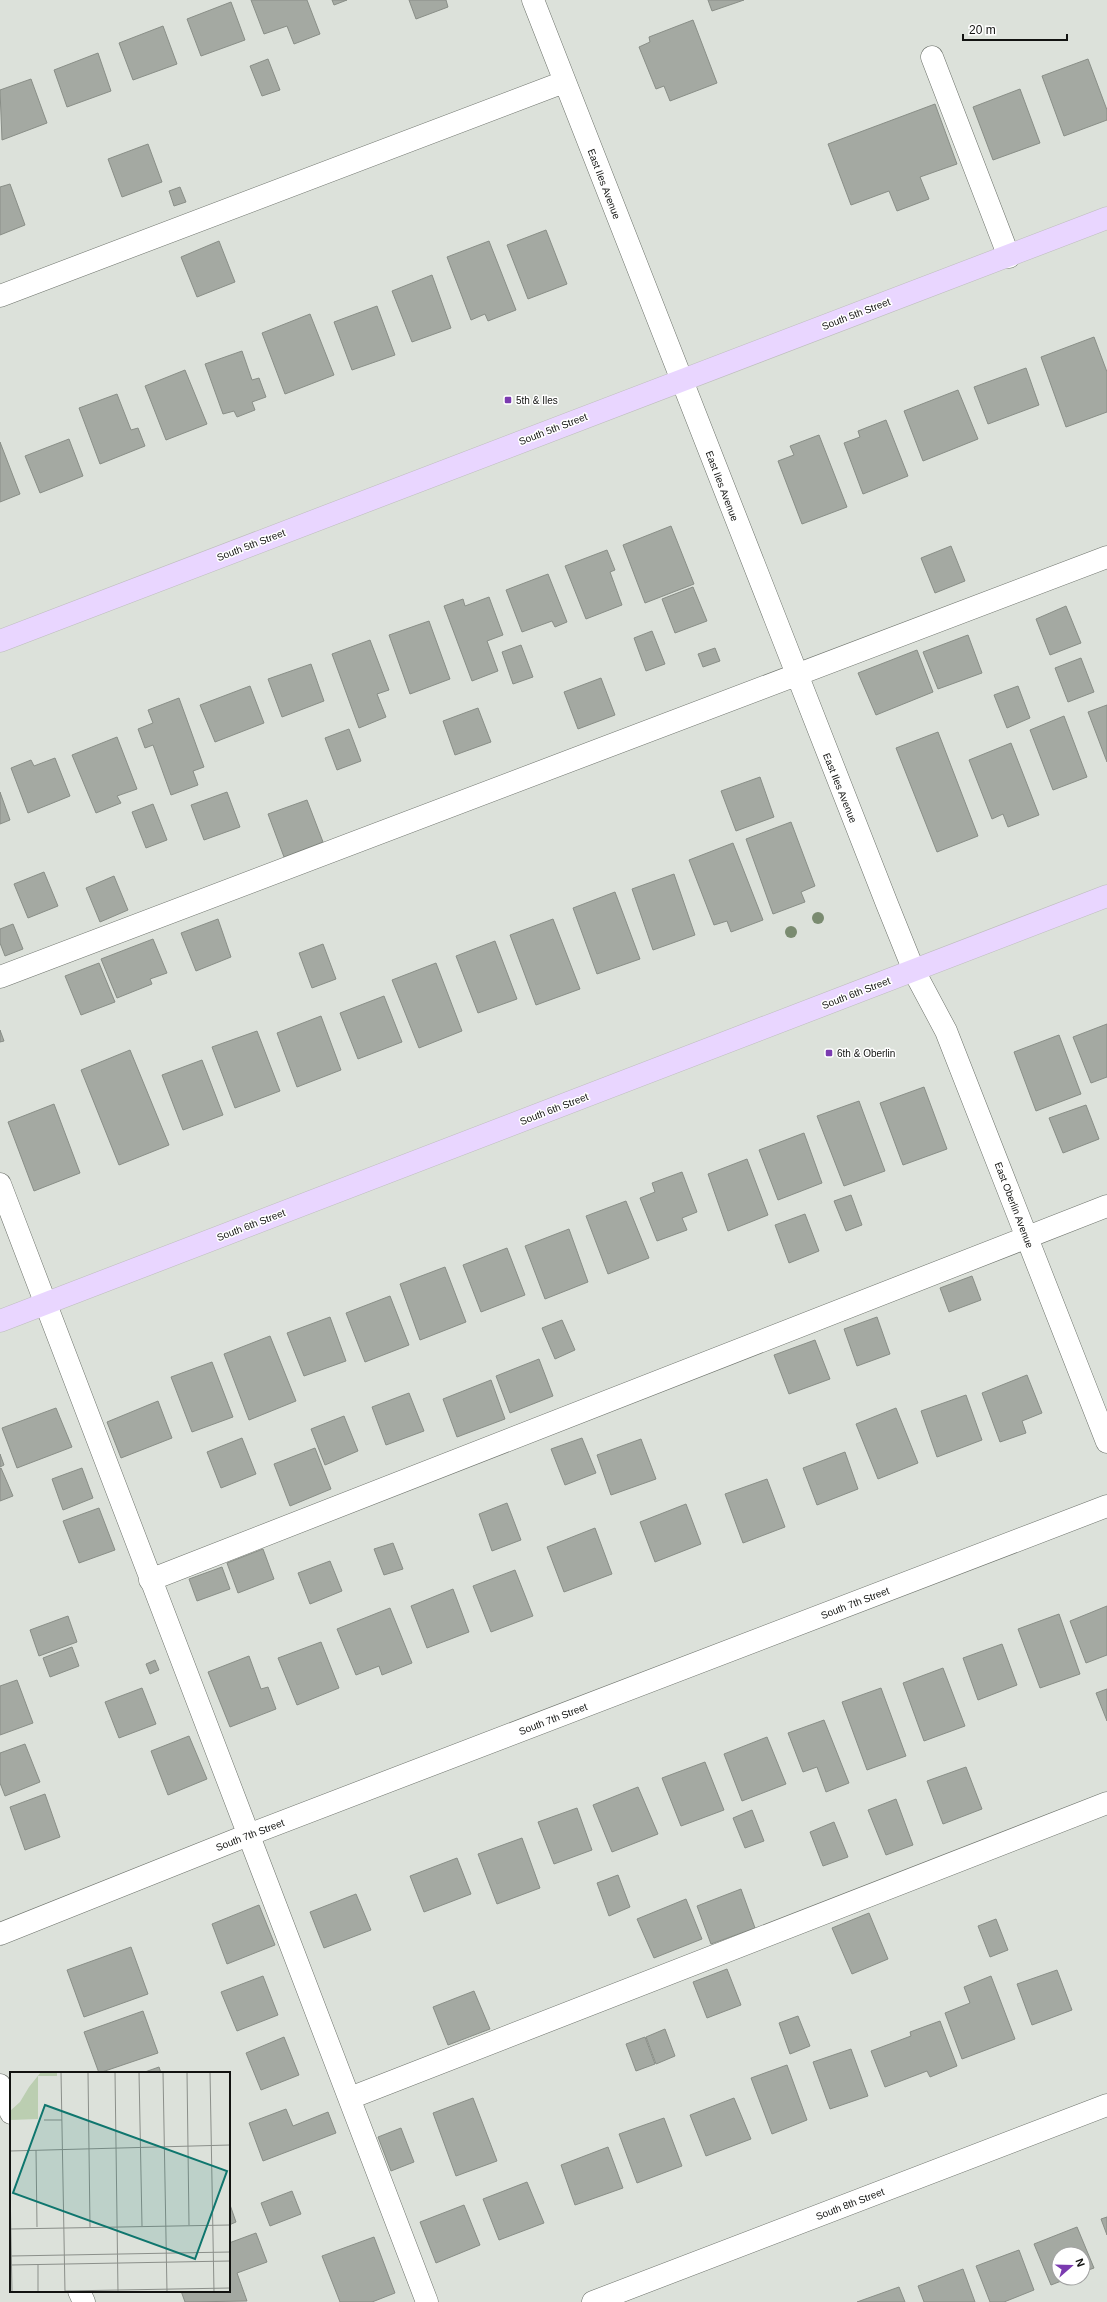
<svg xmlns="http://www.w3.org/2000/svg" width="1107" height="2302" viewBox="0 0 1107 2302" font-family="Helvetica,sans-serif">
  <style>
    .building { fill: #a4a9a2; stroke: #898e87 }
    .lines { fill: none; stroke-linecap: round; stroke-linejoin: round }
    .minor-casing { stroke: #6c716a; stroke-width: 23 }
    .major-casing { stroke: #bdbdbc; stroke-width: 23 }
    .minor { stroke: #fff; stroke-width: 22 }
    .major { stroke: #e9d6ff; stroke-width: 22 }
    .tree { fill: #7a8b70 }
    .poi-dot { fill: #7b3bb0; stroke: #fff; stroke-width: 1.5 }
    .labels { text-anchor: middle; dominant-baseline: central; stroke-width: 3; stroke-linejoin: round; paint-order: stroke }
    .street-label { font-size: 10px; fill: #121311; stroke: #fff }
    .poi-label { font-size: 10px; fill: #121311; stroke: #fff; text-anchor: start }
    .inset-road { fill: none; stroke: #8b8f8a; stroke-width: 1 }
    .view { fill: #0f766e; fill-opacity: 0.15; stroke: #0f766e; stroke-width: 2 }
    .inset-edge { fill: none; stroke: #121311; stroke-width: 2 }
  </style>
  <rect width="100%" height="100%" fill="#dce1da"/>
  <path class="building" d="M 251,0 L 307,0 L 320,34 L 294,44 L 287,26 L 264,34 Z
    M 332,0 L 347,0 L 334,5 Z
    M 409,0 L 446,0 L 448,7 L 416,19 Z
    M 708,0 L 744,0 L 712,11 Z
    M 231,2 L 245,40 L 201,56 L 187,19 Z
    M 693,20 L 717,83 L 670,101 L 664,86 L 656,89 L 639,47 L 650,42 L 649,37 Z
    M 163,26 L 177,64 L 133,80 L 119,43 Z
    M 98,53 L 111,91 L 67,107 L 54,70 Z
    M 268,59 L 280,90 L 262,96 L 250,66 Z
    M 1088,59 L 1107,110 L 1107,120 L 1064,136 L 1042,76 Z
    M 31,79 L 47,123 L 2,140 L 0,90 Z
    M 1020,89 L 1040,143 L 993,160 L 973,107 Z
    M 935,104 L 957,164 L 920,177 L 929,199 L 897,211 L 889,191 L 851,205 L 828,144 Z
    M 148,144 L 162,182 L 122,197 L 108,159 Z
    M 10,184 L 25,225 L 0,235 L 0,187 Z
    M 180,187 L 186,202 L 174,206 L 169,191 Z
    M 546,230 L 567,284 L 528,299 L 507,245 Z
    M 219,241 L 235,282 L 197,297 L 181,257 Z
    M 489,241 L 516,310 L 488,321 L 485,314 L 471,320 L 447,257 Z
    M 432,275 L 451,328 L 412,342 L 392,291 Z
    M 377,306 L 395,355 L 352,370 L 334,322 Z
    M 310,314 L 334,375 L 285,394 L 262,333 Z
    M 1094,337 L 1107,372 L 1107,412 L 1066,427 L 1041,357 Z
    M 242,351 L 252,380 L 259,378 L 266,397 L 252,402 L 255,410 L 237,417 L 234,411 L 223,414 L 205,364 Z
    M 1026,368 L 1039,405 L 988,424 L 974,387 Z
    M 185,370 L 207,424 L 166,440 L 145,386 Z
    M 958,390 L 978,439 L 923,461 L 904,411 Z
    M 117,394 L 131,430 L 138,428 L 145,446 L 100,464 L 79,408 Z
    M 886,420 L 908,476 L 863,494 L 844,443 L 860,437 L 858,431 Z
    M 819,435 L 847,507 L 802,524 L 778,461 L 794,455 L 790,446 Z
    M 69,439 L 83,476 L 40,493 L 25,456 Z
    M 0,442 L 20,494 L 0,502 Z
    M 671,526 L 694,584 L 645,603 L 623,545 Z
    M 951,546 L 965,581 L 935,593 L 921,558 Z
    M 607,550 L 615,570 L 610,572 L 622,605 L 586,619 L 565,566 Z
    M 548,574 L 567,622 L 555,627 L 552,621 L 522,632 L 506,590 Z
    M 693,587 L 707,621 L 675,633 L 662,599 Z
    M 489,597 L 503,635 L 487,641 L 498,671 L 472,681 L 444,606 L 463,599 L 465,606 Z
    M 1066,606 L 1081,643 L 1050,655 L 1036,619 Z
    M 429,621 L 450,679 L 410,694 L 389,635 Z
    M 652,631 L 665,664 L 646,671 L 634,638 Z
    M 968,635 L 982,673 L 938,689 L 923,652 Z
    M 370,640 L 389,690 L 377,694 L 386,717 L 359,728 L 332,654 Z
    M 521,645 L 533,677 L 513,684 L 502,652 Z
    M 715,648 L 720,661 L 703,667 L 698,654 Z
    M 917,650 L 933,692 L 876,715 L 858,673 Z
    M 1081,658 L 1094,692 L 1068,702 L 1055,668 Z
    M 311,664 L 324,701 L 282,717 L 268,679 Z
    M 601,678 L 615,715 L 578,729 L 564,692 Z
    M 250,686 L 264,723 L 215,742 L 200,705 Z
    M 1018,686 L 1030,718 L 1007,728 L 994,695 Z
    M 179,698 L 204,767 L 193,771 L 198,785 L 171,795 L 153,745 L 145,748 L 138,729 L 153,723 L 148,710 Z
    M 1107,705 L 1107,762 L 1088,712 Z
    M 478,708 L 491,742 L 455,755 L 443,721 Z
    M 1064,716 L 1087,777 L 1053,790 L 1030,730 Z
    M 349,729 L 361,761 L 337,770 L 325,738 Z
    M 938,732 L 978,836 L 937,852 L 896,748 Z
    M 117,737 L 137,789 L 117,796 L 121,803 L 96,813 L 72,755 Z
    M 1011,743 L 1039,815 L 1008,827 L 1003,814 L 992,819 L 969,760 Z
    M 55,758 L 70,796 L 28,813 L 11,768 L 31,760 L 34,766 Z
    M 760,777 L 774,817 L 736,831 L 721,791 Z
    M 0,792 L 10,820 L 0,824 Z
    M 227,792 L 240,827 L 204,840 L 191,805 Z
    M 307,800 L 323,842 L 284,857 L 268,814 Z
    M 153,804 L 167,840 L 146,848 L 132,812 Z
    M 791,822 L 815,886 L 801,892 L 805,902 L 773,914 L 746,839 Z
    M 733,843 L 763,920 L 731,932 L 727,921 L 714,925 L 689,860 Z
    M 44,872 L 58,906 L 28,918 L 14,884 Z
    M 674,874 L 695,935 L 653,950 L 632,889 Z
    M 114,876 L 128,910 L 100,922 L 86,888 Z
    M 615,892 L 640,959 L 597,974 L 573,908 Z
    M 218,919 L 231,957 L 196,971 L 181,933 Z
    M 553,919 L 580,989 L 536,1005 L 510,935 Z
    M 13,924 L 23,949 L 5,956 L 0,943 L 0,929 Z
    M 153,939 L 167,973 L 150,979 L 152,984 L 117,998 L 101,959 Z
    M 495,941 L 517,999 L 478,1013 L 456,956 Z
    M 323,944 L 336,979 L 312,988 L 299,953 Z
    M 99,963 L 115,1002 L 81,1015 L 65,976 Z
    M 436,963 L 462,1031 L 419,1048 L 392,980 Z
    M 384,996 L 402,1042 L 358,1059 L 340,1013 Z
    M 321,1016 L 341,1070 L 297,1087 L 277,1033 Z
    M 1107,1024 L 1107,1077 L 1091,1083 L 1073,1037 Z
    M 0,1030 L 4,1041 L 0,1042 Z
    M 257,1031 L 280,1091 L 235,1108 L 212,1047 Z
    M 1059,1035 L 1081,1094 L 1036,1111 L 1014,1052 Z
    M 130,1050 L 169,1145 L 119,1165 L 81,1070 Z
    M 202,1060 L 223,1115 L 183,1130 L 162,1075 Z
    M 924,1087 L 947,1149 L 903,1165 L 880,1103 Z
    M 859,1101 L 885,1171 L 844,1186 L 817,1116 Z
    M 54,1104 L 80,1173 L 34,1191 L 8,1122 Z
    M 1086,1105 L 1099,1139 L 1063,1153 L 1049,1118 Z
    M 804,1133 L 822,1183 L 778,1200 L 759,1150 Z
    M 747,1159 L 768,1215 L 728,1231 L 708,1174 Z
    M 682,1172 L 697,1212 L 682,1218 L 687,1230 L 657,1241 L 640,1198 L 655,1192 L 652,1183 Z
    M 851,1195 L 862,1225 L 846,1231 L 834,1201 Z
    M 626,1201 L 649,1258 L 608,1274 L 586,1216 Z
    M 805,1214 L 819,1251 L 789,1263 L 775,1225 Z
    M 569,1229 L 588,1282 L 545,1299 L 525,1246 Z
    M 507,1248 L 525,1295 L 481,1312 L 463,1265 Z
    M 445,1267 L 466,1322 L 420,1340 L 400,1284 Z
    M 972,1276 L 981,1300 L 949,1312 L 940,1288 Z
    M 390,1296 L 409,1345 L 365,1362 L 346,1313 Z
    M 330,1317 L 346,1361 L 304,1376 L 287,1333 Z
    M 877,1317 L 890,1354 L 857,1366 L 844,1329 Z
    M 562,1320 L 575,1350 L 555,1359 L 542,1328 Z
    M 270,1336 L 296,1401 L 249,1420 L 224,1354 Z
    M 815,1340 L 830,1379 L 789,1394 L 774,1355 Z
    M 539,1359 L 553,1396 L 510,1413 L 496,1376 Z
    M 212,1362 L 233,1417 L 192,1432 L 171,1377 Z
    M 1027,1375 L 1042,1413 L 1022,1421 L 1026,1433 L 1000,1442 L 982,1393 Z
    M 491,1380 L 505,1419 L 457,1437 L 443,1399 Z
    M 409,1393 L 424,1431 L 386,1445 L 372,1407 Z
    M 966,1395 L 982,1440 L 937,1457 L 921,1411 Z
    M 158,1401 L 172,1438 L 121,1458 L 107,1422 Z
    M 56,1408 L 72,1447 L 17,1468 L 2,1428 Z
    M 896,1408 L 918,1463 L 878,1479 L 856,1424 Z
    M 344,1416 L 358,1451 L 325,1465 L 311,1429 Z
    M 242,1438 L 256,1474 L 221,1488 L 207,1452 Z
    M 582,1438 L 596,1473 L 565,1485 L 551,1449 Z
    M 641,1439 L 656,1479 L 611,1495 L 597,1455 Z
    M 315,1448 L 331,1489 L 290,1506 L 274,1464 Z
    M 845,1452 L 858,1489 L 817,1505 L 803,1468 Z
    M 0,1454 L 4,1465 L 0,1467 Z
    M 1,1468 L 13,1496 L 0,1501 L 0,1469 Z
    M 82,1468 L 93,1498 L 63,1510 L 52,1479 Z
    M 767,1479 L 785,1527 L 743,1543 L 725,1494 Z
    M 507,1503 L 521,1540 L 492,1551 L 479,1514 Z
    M 686,1504 L 701,1544 L 655,1562 L 640,1522 Z
    M 99,1508 L 115,1550 L 79,1563 L 63,1521 Z
    M 595,1528 L 612,1574 L 564,1592 L 547,1547 Z
    M 393,1543 L 403,1569 L 384,1575 L 374,1549 Z
    M 263,1549 L 274,1579 L 238,1593 L 227,1563 Z
    M 330,1561 L 342,1591 L 310,1604 L 298,1573 Z
    M 222,1567 L 230,1589 L 197,1601 L 189,1579 Z
    M 515,1570 L 533,1616 L 491,1632 L 473,1586 Z
    M 453,1589 L 469,1632 L 427,1648 L 411,1606 Z
    M 1107,1606 L 1107,1655 L 1086,1663 L 1070,1621 Z
    M 390,1608 L 412,1663 L 382,1675 L 379,1666 L 356,1675 L 337,1629 Z
    M 1059,1614 L 1080,1674 L 1040,1688 L 1018,1629 Z
    M 68,1616 L 77,1642 L 39,1656 L 30,1630 Z
    M 321,1642 L 339,1688 L 297,1705 L 278,1658 Z
    M 1002,1644 L 1017,1685 L 978,1700 L 963,1658 Z
    M 72,1647 L 79,1666 L 50,1677 L 43,1658 Z
    M 249,1656 L 261,1689 L 268,1687 L 276,1709 L 230,1727 L 208,1672 Z
    M 155,1660 L 159,1670 L 150,1674 L 146,1664 Z
    M 943,1668 L 965,1726 L 924,1741 L 903,1683 Z
    M 17,1680 L 33,1723 L 0,1735 L 0,1686 Z
    M 142,1688 L 156,1724 L 119,1738 L 105,1702 Z
    M 881,1688 L 906,1756 L 867,1770 L 842,1702 Z
    M 1107,1689 L 1107,1721 L 1096,1693 Z
    M 824,1720 L 849,1783 L 826,1792 L 817,1767 L 803,1772 L 788,1733 Z
    M 189,1736 L 207,1779 L 168,1795 L 151,1751 Z
    M 767,1737 L 786,1784 L 742,1801 L 724,1754 Z
    M 25,1744 L 40,1782 L 5,1796 L 0,1783 L 0,1753 Z
    M 705,1762 L 724,1810 L 681,1826 L 662,1778 Z
    M 966,1767 L 982,1809 L 943,1824 L 927,1781 Z
    M 638,1787 L 658,1834 L 612,1852 L 593,1805 Z
    M 45,1794 L 60,1837 L 25,1850 L 10,1807 Z
    M 896,1799 L 913,1845 L 886,1855 L 868,1810 Z
    M 577,1808 L 592,1850 L 554,1864 L 538,1822 Z
    M 752,1810 L 764,1841 L 745,1848 L 733,1818 Z
    M 834,1822 L 848,1857 L 823,1866 L 810,1832 Z
    M 522,1838 L 540,1888 L 497,1904 L 478,1854 Z
    M 457,1858 L 471,1894 L 424,1912 L 410,1876 Z
    M 618,1875 L 630,1907 L 609,1916 L 597,1883 Z
    M 741,1889 L 755,1928 L 711,1944 L 697,1906 Z
    M 356,1894 L 371,1930 L 324,1948 L 310,1912 Z
    M 686,1899 L 702,1939 L 654,1958 L 637,1919 Z
    M 259,1905 L 275,1945 L 227,1964 L 212,1924 Z
    M 869,1913 L 888,1959 L 852,1974 L 832,1928 Z
    M 996,1919 L 1008,1950 L 990,1957 L 978,1926 Z
    M 131,1947 L 148,1994 L 84,2017 L 67,1970 Z
    M 727,1969 L 741,2005 L 707,2018 L 693,1982 Z
    M 1057,1970 L 1072,2010 L 1032,2025 L 1017,1984 Z
    M 263,1976 L 278,2015 L 237,2031 L 221,1992 Z
    M 991,1976 L 1015,2039 L 962,2059 L 945,2013 L 970,2003 L 964,1987 Z
    M 474,1991 L 490,2029 L 448,2045 L 433,2007 Z
    M 143,2011 L 158,2053 L 99,2073 L 84,2032 Z
    M 798,2016 L 810,2046 L 790,2054 L 779,2023 Z
    M 940,2021 L 957,2066 L 930,2077 L 927,2071 L 885,2087 L 871,2051 L 911,2036 L 910,2032 Z
    M 665,2029 L 675,2056 L 656,2064 L 646,2037 Z
    M 284,2037 L 299,2075 L 261,2090 L 246,2053 Z
    M 645,2037 L 655,2064 L 636,2071 L 626,2044 Z
    M 851,2049 L 868,2096 L 830,2109 L 813,2062 Z
    M 787,2065 L 807,2120 L 772,2134 L 751,2078 Z
    M 159,2067 L 161,2073 L 142,2073 Z
    M 473,2098 L 497,2161 L 456,2176 L 433,2113 Z
    M 734,2098 L 751,2139 L 706,2156 L 690,2115 Z
    M 286,2109 L 293,2126 L 328,2112 L 336,2133 L 263,2161 L 249,2123 Z
    M 664,2118 L 682,2166 L 637,2183 L 619,2134 Z
    M 401,2128 L 414,2162 L 391,2171 L 378,2137 Z
    M 608,2147 L 623,2188 L 575,2205 L 561,2165 Z
    M 527,2182 L 544,2223 L 499,2240 L 483,2199 Z
    M 292,2191 L 301,2214 L 270,2226 L 261,2203 Z
    M 229,2202 L 236,2222 L 229,2225 Z
    M 464,2205 L 480,2245 L 436,2263 L 420,2222 Z
    M 1107,2217 L 1107,2235 L 1101,2219 Z
    M 1077,2227 L 1094,2268 L 1083,2272 L 1083,2254 L 1059,2254 L 1059,2278 L 1069,2278 L 1051,2285 L 1034,2244 Z
    M 256,2233 L 267,2262 L 237,2273 L 247,2301 L 185,2302 L 181,2291 L 229,2291 L 229,2243 Z
    M 374,2237 L 395,2293 L 372,2302 L 340,2302 L 322,2256 Z
    M 1019,2250 L 1034,2290 L 1004,2302 L 990,2302 L 976,2266 Z
    M 963,2269 L 975,2302 L 924,2302 L 918,2286 Z
    M 899,2287 L 905,2302 L 857,2302 Z"/>
  <g class="lines">
    <g class="minor-casing">
      <path id="minor" d="M 533,0 L 887,904 L 914,971 L 946,1031 L 1107,1442
        M 932,57 L 1009,257
        M 0,296 L 564,82
        M 0,977 L 1107,557
        M 0,1184 L 427,2302
        M 150,1580 L 1107,1206
        M 0,1934 L 248,1835 L 1107,1506
        M 0,2085 L 11,2113
        M 350,2098 L 1107,1803
        M 79,2291 L 84,2302
        M 593,2302 L 1107,2105"/>
    </g>
    <g class="major-casing">
      <path id="major" d="M 0,641 L 1107,218
        M 0,1321 L 1107,896"/>
    </g>
    <use href="#minor" class="minor"/>
    <use href="#major" class="major"/>
  </g>
  <g class="tree">
    <circle cx="818" cy="918" r="6"/>
    <circle cx="791" cy="932" r="6"/>
  </g>
  <g class="poi-dot">
    <rect x="504" y="396" width="8" height="8" rx="2"/>
    <rect x="825" y="1049" width="8" height="8" rx="2"/>
  </g>
  <g class="labels">
    <g class="street-label">
      <text transform="translate(604 184) rotate(69)">East Iles Avenue</text>
      <text transform="translate(856 314) rotate(-21)">South 5th Street</text>
      <text transform="translate(553 429) rotate(-21)">South 5th Street</text>
      <text transform="translate(722 486) rotate(69)">East Iles Avenue</text>
      <text transform="translate(251 545) rotate(-21)">South 5th Street</text>
      <text transform="translate(840 788) rotate(68)">East Iles Avenue</text>
      <text transform="translate(856 993) rotate(-21)">South 6th Street</text>
      <text transform="translate(554 1109) rotate(-21)">South 6th Street</text>
      <text transform="translate(1014 1205) rotate(69)">East Oberlin Avenue</text>
      <text transform="translate(251 1225) rotate(-21)">South 6th Street</text>
      <text transform="translate(855 1603) rotate(-21)">South 7th Street</text>
      <text transform="translate(553 1719) rotate(-21)">South 7th Street</text>
      <text transform="translate(250 1835) rotate(-21)">South 7th Street</text>
      <text transform="translate(850 2204) rotate(-21)">South 8th Street</text>
    </g>
    <g class="poi-label">
      <text x="516" y="400">5th &amp; Iles</text>
      <text x="837" y="1053">6th &amp; Oberlin</text>
    </g>
  </g>
  <g transform="translate(10 2072)">
    <rect width="220" height="220" fill="#dce1da"/>
    <path d="M 31,0 L 47,0 L 47,4 L 28,4 L 28,47 L 0,48 L 0,39 L 10,30 L 19,15 Z" fill="#bbceb1"/>
    <path class="inset-road" d="M 51,0 L 55,220M 78,0 L 80,155M 105,0 L 108,220M 129,0 L 132,154M 153,0 L 157,220M 177,0 L 179,153M 200,0 L 204,220M 34,48 L 52,48M 26,78 L 27,155M 0,79 L 220,73M 0,112 L 2,220M 1,157 L 220,153M 1,184 L 220,180M 28,192 L 28,220M 1,193 L 220,189M 55,219 L 220,216"/>
    <path class="view" d="M 35,33 L 217,99 L 185,187 L 3,121 Z"/>
    <rect width="220" height="220" class="inset-edge"/>
  </g>
  <g transform="translate(1071 2266) rotate(70)"><circle r="19" fill="#ffffff" stroke="#a0a1a0"/>
  <path d="M0-3L7 15L0 10L-7 15Z" fill="#7b3bb0"/>
  <text y="-6" font-size="11" font-weight="bold" text-anchor="middle" fill="#121311">N</text>
  </g>
  <path d="M963 34v6h104v-6" fill="none" stroke="#121311" stroke-width="2"/>
  <text x="969" y="34" font-size="12" fill="#121311" stroke="#ffffff" stroke-width="3" paint-order="stroke">20 m</text>
</svg>
